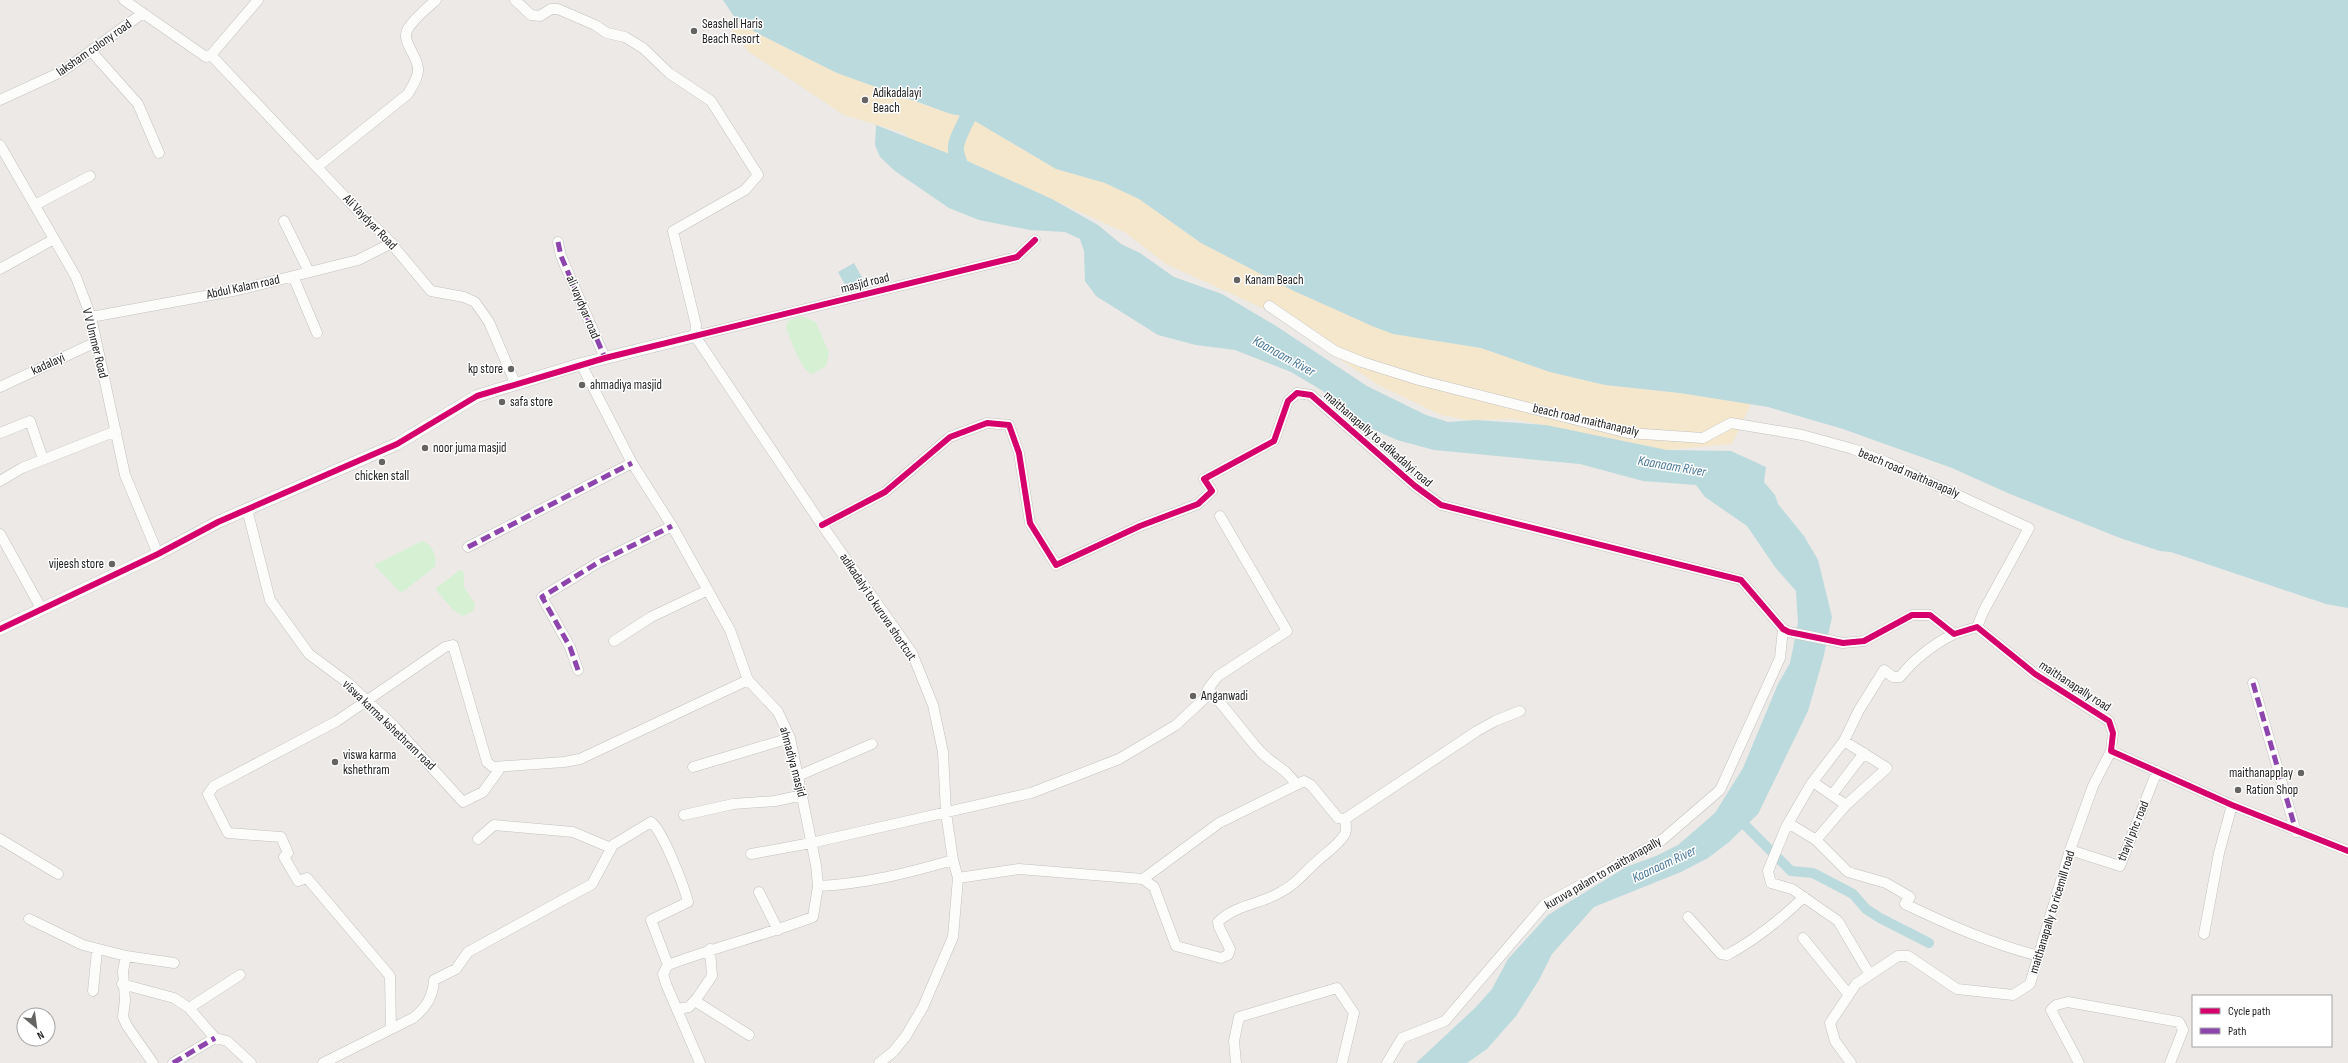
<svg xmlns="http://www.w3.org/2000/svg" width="2348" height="1063" viewBox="0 0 2348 1063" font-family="'Sofia Sans Condensed',sans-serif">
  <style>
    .sand { fill: #f4e7cb }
    .park { fill: #d6f0d3 }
    .water { fill: #bbdadd }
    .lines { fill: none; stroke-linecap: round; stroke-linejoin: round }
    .canal { stroke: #bbdadd; stroke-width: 10 }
    .river { stroke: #bbdadd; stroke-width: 16 }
    .minor-casing { stroke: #c3c1c0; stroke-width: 11 }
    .tertiary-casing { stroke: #c3c1c0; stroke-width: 13 }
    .minor { stroke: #fcfcfb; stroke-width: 10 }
    .tertiary { stroke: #fcfcfb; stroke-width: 12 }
    .quiet { stroke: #8e44ad; stroke-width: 5; stroke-dasharray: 10 5; stroke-linecap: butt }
    .cycleway-casing { stroke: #fff; stroke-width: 8 }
    .cycleway { stroke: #d6006c; stroke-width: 6 }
    .poi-dot { fill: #656463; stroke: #fff; stroke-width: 1.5 }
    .labels { text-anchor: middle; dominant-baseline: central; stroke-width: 3; stroke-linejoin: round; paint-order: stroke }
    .poi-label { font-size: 13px; fill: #1d1d1d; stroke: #fff; text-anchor: start }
    .street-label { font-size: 13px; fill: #1d1d1d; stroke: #fff }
    .water-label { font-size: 14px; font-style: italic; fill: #497898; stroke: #fff }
  </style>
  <rect width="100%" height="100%" fill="#ece9e6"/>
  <path class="sand" d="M 735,18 C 801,63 877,88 951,114 L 968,117 L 1056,169 L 1105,183 L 1139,199 L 1201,243 L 1294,291 L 1372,326 L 1393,334 L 1481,348 L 1550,372 L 1605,385 L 1680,393 L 1751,404 L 1732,444 L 1667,450 L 1513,419 L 1468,420 L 1441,415 L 1378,385 L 1269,311 L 1166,264 L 1126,233 L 955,155 L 919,152 L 904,133 L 844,115 L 749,52 L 728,26 Z"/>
  <path class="park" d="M 798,317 L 804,317 L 816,322 L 829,353 L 826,366 L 812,374 C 803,374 789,336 786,327 L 788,321 Z
    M 422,541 C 432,544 438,557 435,567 L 401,593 L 374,565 Z
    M 460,570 L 464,572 L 464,587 L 475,604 L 473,611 L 463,616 L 453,610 L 437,591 L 436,588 Z"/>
  <path class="water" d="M 723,0 L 2348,0 L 2348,608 L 2326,604 L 2171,552 L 2160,551 L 2120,538 L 2010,494 L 1952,468 L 1843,429 L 1768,407 L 1680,393 L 1605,385 L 1550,372 L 1481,348 L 1393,334 L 1372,326 L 1294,291 L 1201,243 L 1139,199 L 1105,183 L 1056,169 L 968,117 L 951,114 L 837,73 L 755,32 L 735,18 Z
    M 876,125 L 965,160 L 1052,199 L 1098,225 L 1121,244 L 1140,253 L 1174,277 L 1222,294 L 1273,324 L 1367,386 L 1426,415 L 1448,422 L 1476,420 L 1546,425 L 1667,450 L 1731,451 L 1766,467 L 1764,482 L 1775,495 L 1778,504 L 1804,536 L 1818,560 L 1832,617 L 1823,659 L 1808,711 L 1758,814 L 1729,842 L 1708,858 L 1681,872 L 1594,907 L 1552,954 L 1539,980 L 1516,1016 L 1487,1049 L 1467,1063 L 1416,1063 L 1476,1007 L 1492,989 L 1508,959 L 1548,915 L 1626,867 L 1656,856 L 1678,845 L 1715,813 L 1743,768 L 1778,684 L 1790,663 L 1798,623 L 1796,591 L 1775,567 L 1747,526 L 1705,497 L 1696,485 L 1643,481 L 1580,464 L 1434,450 L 1397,440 L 1359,423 L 1323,391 L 1291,372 L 1235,350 L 1196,345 L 1158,335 L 1096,296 L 1085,281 L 1084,251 L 1080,239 L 1065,232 L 1030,230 L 979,220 L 949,208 L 895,171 L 880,157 L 875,145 Z
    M 854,263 L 864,281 L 848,290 L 838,272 Z"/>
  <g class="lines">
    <path class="canal" d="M 1737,817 L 1791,871 L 1813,873 L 1853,894 L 1866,909 L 1880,918 L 1929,943"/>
    <path class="river" d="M 965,176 C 951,146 954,146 968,117"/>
    <g class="minor-casing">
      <path id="minor" d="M 124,0 L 206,57 L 211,55
        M 515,0 L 531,15 L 540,16 L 551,9 L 558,9 L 595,25 L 607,33 L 625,37 L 643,48 L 669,73 L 711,101 L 758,175 L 745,190 L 673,231 L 696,325 L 695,336
        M 91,51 L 138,104 L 159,153
        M 211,55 L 362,215 L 385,236 L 431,291 L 464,297 L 475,302 L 489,322 L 516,385
        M 211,55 L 258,0
        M 0,100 L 63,71 L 143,13
        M 0,145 L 76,277 L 91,317 L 125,475 L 158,554
        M 317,167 L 408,94 C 412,86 419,77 418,68 C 417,54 399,40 409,27 C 416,17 427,8 436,0
        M 35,205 L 90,176
        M 284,221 L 309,272
        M 558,242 L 561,256 L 605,358
        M 0,269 L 54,239
        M 293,276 L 317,333
        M 1269,306 L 1335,351 L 1362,362 L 1419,380 L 1628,433 L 1703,438 L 1731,423 L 1802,435 L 1853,449 L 1886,462 L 2029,528 L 1983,612 L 1977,627
        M 91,317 L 238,290 L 358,260 L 392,243
        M 695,336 L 822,525 L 912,653 L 933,705 L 943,752 L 946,813 L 953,860 L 958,878 L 953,937 L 923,1007 L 906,1036 L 893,1052 L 879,1063
        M 695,336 L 1017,257 L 1035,240
        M 581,364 L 632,463 L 672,526 L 730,630 L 748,680 L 778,712 L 790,738 L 816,865 L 818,886 L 813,917 C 765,935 716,947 668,965
        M 0,387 L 96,342
        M 0,433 L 30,421 L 43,459
        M 0,481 L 22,468 L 116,431
        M 247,509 L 270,600 L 309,654 L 348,683 L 394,726 L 463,802 L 483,792 L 501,767
        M 822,525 L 885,492 L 950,437 L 987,423 L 1009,425 L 1019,453 L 1030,523 L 1056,565 L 1140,526 L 1198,504 L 1212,491 L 1204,479 L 1274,441 L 1288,401 L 1297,393 L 1311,395 L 1415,486 L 1441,505 L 1741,580 L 1783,629 L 1789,632 L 1843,643 L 1864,641 L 1912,615 L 1930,615 L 1954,634 L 1977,627 L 2035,674 L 2109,721 L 2113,733 L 2111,751 L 2232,805 L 2348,851
        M 0,534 L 41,608
        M 468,547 L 632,463
        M 614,641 L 651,617 L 708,590
        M 578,670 L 570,647 L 542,597 L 599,562 L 672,526
        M 2253,683 L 2296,832
        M 1208,689 C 1227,709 1242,731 1260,751 C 1271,764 1288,769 1296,785
        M 693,767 L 790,738
        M 798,776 L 872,744
        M 1813,782 L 1846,805
        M 1832,795 L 1864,753
        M 684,815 L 733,804 L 775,801 L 803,795
        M 1786,827 L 1811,784 L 1844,741
        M 0,839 L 58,874
        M 478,839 L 494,825 L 573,832 L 611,848
        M 1816,840 L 1848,872 L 1886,883 L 1910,897 L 1905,904 C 1949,925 1992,944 2039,956
        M 2070,850 L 2120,866 L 2157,771
        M 751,854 L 811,843 L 1031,793 L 1119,759 L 1176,725 L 1205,698 L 1208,689 L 1218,676 L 1287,631 L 1220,516
        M 958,878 L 1019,869 L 1143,879 L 1219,823 L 1304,781 L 1311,785 L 1338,818 L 1345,819 L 1477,731 L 1495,721 L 1520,711
        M 1143,879 L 1154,887 L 1176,946 L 1221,958 L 1228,955 L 1230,949 L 1219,927 L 1218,922 C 1235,905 1260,904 1279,893 C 1295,885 1302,875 1314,864 C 1324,854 1338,846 1345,834 C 1347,829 1346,825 1345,819
        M 818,886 C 865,884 908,873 953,860
        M 759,892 L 778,930
        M 1688,917 L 1721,954 L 1727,955 C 1757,939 1780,920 1804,897
        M 29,919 L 83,945 L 126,956 L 123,971 L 125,1000 L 123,1017 L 127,1026 L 153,1063
        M 2204,934 L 2219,853 L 2232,805
        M 1803,938 L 1849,995
        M 126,956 L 174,963
        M 1870,975 L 1838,921 L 1792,889 L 1771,883 L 1768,871 L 1786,827 L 1793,826 L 1816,840 L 1846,805 L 1887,768 L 1844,741 L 1859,710 L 1884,670 L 1893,677 L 1900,677 C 1915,658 1932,645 1954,634
        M 122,984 L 174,998 L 189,1008 L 215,1038 L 227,1041 L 251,1063
        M 93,991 L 97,950
        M 695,1001 L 749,1035
        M 189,1008 L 240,975
        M 677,1009 L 689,1007 L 697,998 L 712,976 L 710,949
        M 391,1029 L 390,976 L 307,878 L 298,881 L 284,857 L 288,853 L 281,837 L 228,833 L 208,794 L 214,786 L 337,721 L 445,647 L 453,645 L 487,762 L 493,767 L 564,762 L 580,759 L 748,680
        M 173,1063 L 215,1038
        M 323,1063 L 413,1018 C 426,1008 433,997 434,980 L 456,969 L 468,952 L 592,884 L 613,845 L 651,822 C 663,831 684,886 688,902 L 651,920 L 668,965 L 663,974 L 666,984 L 700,1063
        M 1236,1063 L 1234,1041 L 1239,1017 L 1337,988 L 1354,1013 L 1342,1063
        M 1387,1063 L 1402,1038 L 1445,1021 L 1544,905 L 1662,840 L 1720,790 L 1780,658 L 1783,629
        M 1851,1063 L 1835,1041 L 1830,1023 L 1856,984 L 1898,956 L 1908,956 L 1957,989 L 2013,995 L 2030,984 L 2070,850 L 2093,786 L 2111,751
        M 2079,1063 L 2051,1010 L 2056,1005 L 2068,1002 L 2179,1022 L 2183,1030 L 2170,1063"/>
    </g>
    <g class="tertiary-casing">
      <path id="tertiary" d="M 0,629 L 158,554 L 218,522 L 397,444 L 477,396 L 581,364 L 695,336"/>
    </g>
    <use href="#minor" class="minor"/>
    <use href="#tertiary" class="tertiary"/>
    <path class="quiet" d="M 558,242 L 561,256 L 605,358
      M 468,547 L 632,463
      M 578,670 L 570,647 L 542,597 L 599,562 L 672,526
      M 2253,683 L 2296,831
      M 173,1063 L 215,1038"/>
    <g class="cycleway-casing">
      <path id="cycleway" d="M 822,525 L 885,492 L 950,437 L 987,423 L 1009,425 L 1019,453 L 1030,523 L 1056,565 L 1140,526 L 1198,504 L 1212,491 L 1204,479 L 1274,441 L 1288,401 L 1297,393 L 1311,395 L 1415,486 L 1441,505 L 1741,580 L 1783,629 L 1789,632 L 1843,643 L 1864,641 L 1912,615 L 1930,615 L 1954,634 L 1977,627 L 2035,674 L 2109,721 L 2113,733 L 2111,751 L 2232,805 L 2348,851
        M 0,629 L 158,554 L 218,522 L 397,444 L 477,396 L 605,358 L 1017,257 L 1035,240"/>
    </g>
    <use href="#cycleway" class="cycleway"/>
  </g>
  <g class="poi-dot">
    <circle cx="694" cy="31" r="4"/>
    <circle cx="865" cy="100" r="4"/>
    <circle cx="1237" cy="280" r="4"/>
    <circle cx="511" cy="369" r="4"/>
    <circle cx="582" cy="385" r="4"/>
    <circle cx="502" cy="402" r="4"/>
    <circle cx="425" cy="448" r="4"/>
    <circle cx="382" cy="462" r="4"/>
    <circle cx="112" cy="564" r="4"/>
    <circle cx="1193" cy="696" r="4"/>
    <circle cx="335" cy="762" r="4"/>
    <circle cx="2301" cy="773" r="4"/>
    <circle cx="2238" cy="790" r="4"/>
  </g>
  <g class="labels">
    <g class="poi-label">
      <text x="702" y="24">Seashell Haris<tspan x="702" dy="15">Beach Resort</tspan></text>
      <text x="873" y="93">Adikadalayi<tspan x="873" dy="15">Beach</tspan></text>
      <text x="1245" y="280">Kanam Beach</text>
      <text x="503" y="369" text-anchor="end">kp store</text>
      <text x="590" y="385">ahmadiya masjid</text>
      <text x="510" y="402">safa store</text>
      <text x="433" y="448">noor juma masjid</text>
      <text x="382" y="476" text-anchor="middle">chicken stall</text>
      <text x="104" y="564" text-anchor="end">vijeesh store</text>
      <text x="1201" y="696">Anganwadi</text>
      <text x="343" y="755">viswa karma<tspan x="343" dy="15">kshethram</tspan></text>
      <text x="2293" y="773" text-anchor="end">maithanapplay</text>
      <text x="2246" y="790">Ration Shop</text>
    </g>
    <g class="street-label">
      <text transform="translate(94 48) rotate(-35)">laksham colony road</text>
      <text transform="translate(370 222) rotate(46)">Ali Vaydyar Road</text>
      <text transform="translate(865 283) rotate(-14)">masjid road</text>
      <text transform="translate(243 287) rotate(-12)">Abdul Kalam road</text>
      <text transform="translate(583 307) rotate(67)">ali vaydyar road</text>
      <text transform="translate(95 343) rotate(76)">V V Ummer Road</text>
      <text transform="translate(48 364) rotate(-25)">kadalayi</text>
      <text transform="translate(1586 420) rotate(13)">beach road maithanapaly</text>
      <text transform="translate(1378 439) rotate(41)">maithanapally to adikadalyi road</text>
      <text transform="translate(1909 473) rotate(23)">beach road maithanapaly</text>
      <text transform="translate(878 607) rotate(56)">adikadalyi to kuruva shortcut</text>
      <text transform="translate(2075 686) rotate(33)">maithanapally road</text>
      <text transform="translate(389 725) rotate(44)">viswa karma kshethram road</text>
      <text transform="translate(793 762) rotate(75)">ahmadiya masjid</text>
      <text transform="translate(2133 831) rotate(-68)">thayil phc road</text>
      <text transform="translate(1603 873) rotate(-30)">kuruva palam to maithanapally</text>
      <text transform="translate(2052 912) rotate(-73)">maithanapally to ricemill road</text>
    </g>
    <g class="water-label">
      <text transform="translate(1284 356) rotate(29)">Kaanaam River</text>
      <text transform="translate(1672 466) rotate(10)">Kaanaam River</text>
      <text transform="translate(1664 864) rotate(-25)">Kaanaam River</text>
    </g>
  </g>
  <rect x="2192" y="995" width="140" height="52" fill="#ffffff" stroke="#a5a5a5"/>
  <rect x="2200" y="1008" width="20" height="6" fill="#d6006c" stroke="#a5a5a5"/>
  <text x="2228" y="1015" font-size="12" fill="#1d1d1d">Cycle path</text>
  <rect x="2200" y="1028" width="20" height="6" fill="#8e44ad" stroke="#a5a5a5"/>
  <text x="2228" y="1035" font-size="12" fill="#1d1d1d">Path</text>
  <g transform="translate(36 1027) rotate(151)"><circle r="19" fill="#ffffff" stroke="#a5a5a5"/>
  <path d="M0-3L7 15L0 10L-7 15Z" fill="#656463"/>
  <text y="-6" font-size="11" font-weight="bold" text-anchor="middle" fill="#1d1d1d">N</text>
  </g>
</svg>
